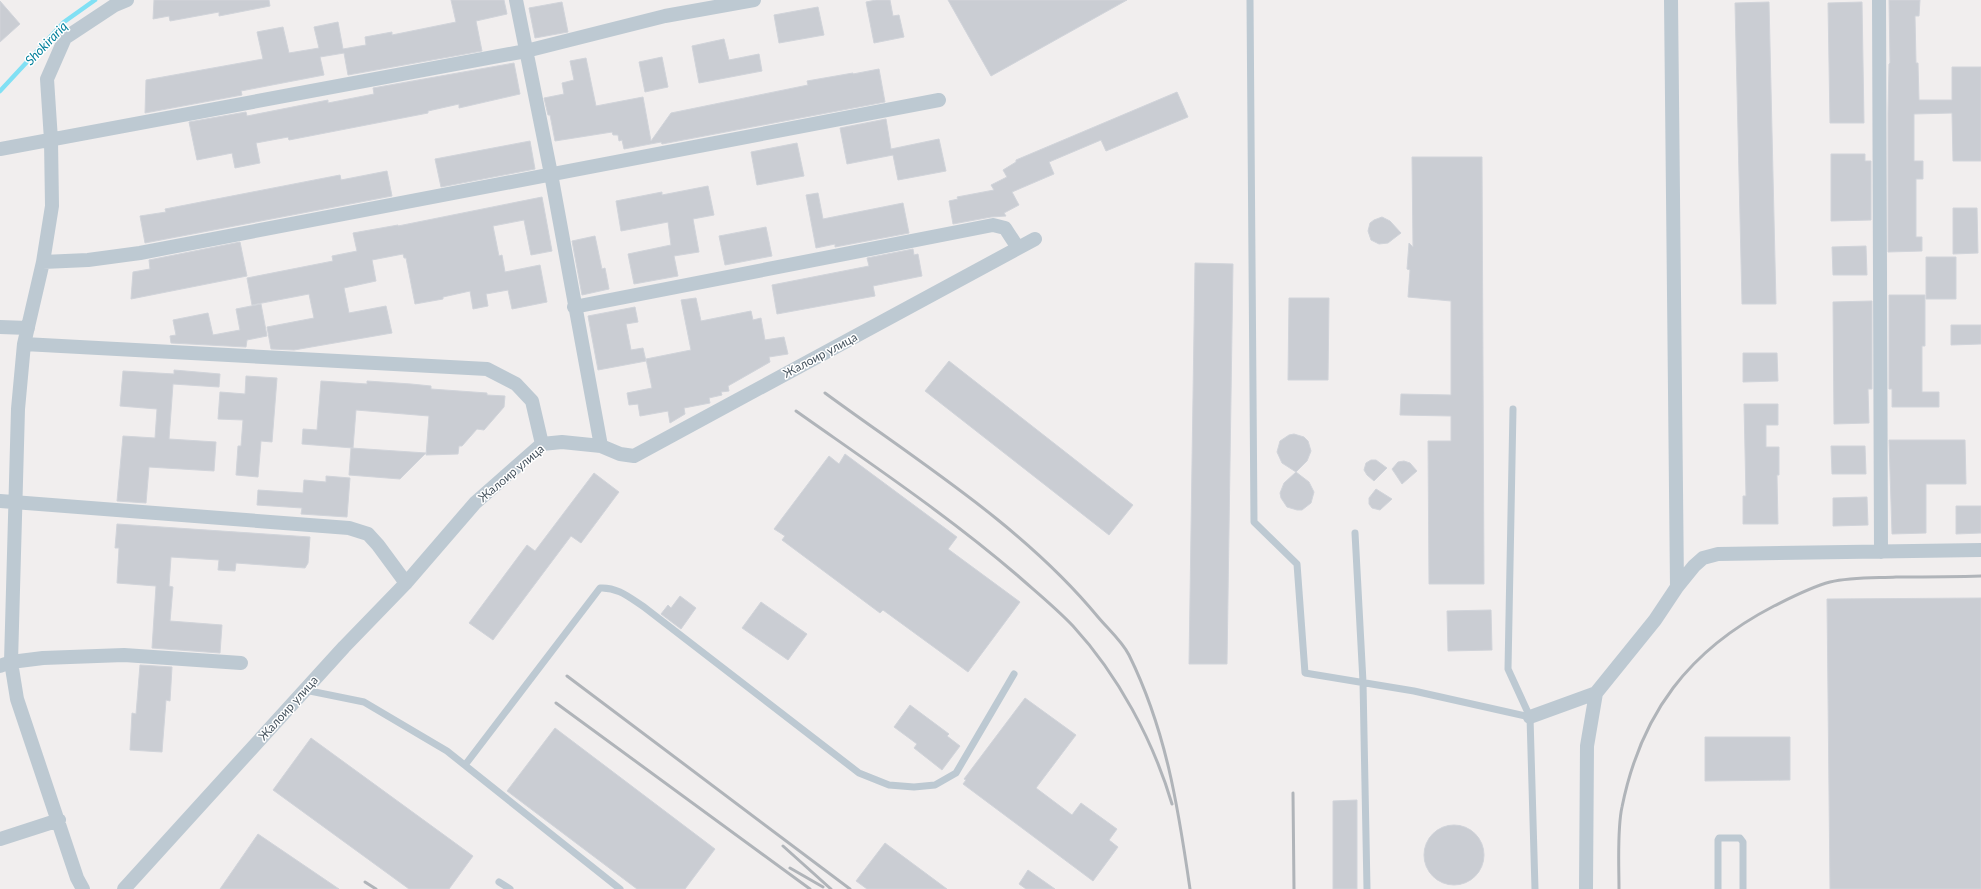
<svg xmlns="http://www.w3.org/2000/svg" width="1981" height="889" viewBox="0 0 1981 889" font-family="Lato,sans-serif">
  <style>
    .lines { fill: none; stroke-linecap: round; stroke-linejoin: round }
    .stream { stroke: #81e0f4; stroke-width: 4.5 }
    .building { fill: #cacdd3; stroke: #d1d4da }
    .service { stroke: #bdc9d2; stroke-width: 7 }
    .minor { stroke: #bdc9d2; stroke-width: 14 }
    .rail { stroke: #b0b4b9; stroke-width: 3 }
    .labels { text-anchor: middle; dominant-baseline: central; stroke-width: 3; stroke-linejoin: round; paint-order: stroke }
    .street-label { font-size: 12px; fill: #45525d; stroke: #fff }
    .water-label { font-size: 13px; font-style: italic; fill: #03819c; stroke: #fff }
  </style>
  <rect width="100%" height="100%" fill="#f1eeee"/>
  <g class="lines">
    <path class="stream" d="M 0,91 L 64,22 L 95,0"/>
  </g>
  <path class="building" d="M 154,0 L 269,0 L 270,6 L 219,16 L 219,12 L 170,21 L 169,16 L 153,19 Z
    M 451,0 L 504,0 L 507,14 L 476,21 L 482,51 L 348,75 L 344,53 L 320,57 L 324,75 L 241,91 L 242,95 L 145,113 L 146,80 L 263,59 L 257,32 L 283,27 L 289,53 L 319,48 L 314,27 L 338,22 L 343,49 L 366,45 L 365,37 L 392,32 L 392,35 L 456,22 Z
    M 876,0 L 890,0 L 893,16 L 899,15 L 904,37 L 874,43 L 866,2 Z
    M 948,0 L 1127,0 L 991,76 Z
    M 1889,0 L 1920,0 L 1919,16 L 1915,16 L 1916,63 L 1918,63 L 1919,100 L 1952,100 L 1952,67 L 1981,67 L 1981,161 L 1953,161 L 1952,113 L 1914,114 L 1914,161 L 1923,161 L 1923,179 L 1916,179 L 1916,237 L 1922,237 L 1922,251 L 1888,252 L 1888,114 L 1889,64 L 1890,63 Z
    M 0,1 L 20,24 L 0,42 Z
    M 562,2 L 568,32 L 535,38 L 529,8 Z
    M 1769,2 L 1776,304 L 1742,304 L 1735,3 Z
    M 1862,2 L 1864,123 L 1830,123 L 1828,3 Z
    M 818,7 L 824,35 L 779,43 L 774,15 Z
    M 724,39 L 729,60 L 759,54 L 762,71 L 699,83 L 692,46 Z
    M 662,57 L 668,87 L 645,92 L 639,62 Z
    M 586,58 L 596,106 L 643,97 L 651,141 L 671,113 L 808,85 L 807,81 L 853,73 L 853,74 L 879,69 L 885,102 L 662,144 L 661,142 L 624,149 L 622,140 L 619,141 L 618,135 L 613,135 L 612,132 L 555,141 L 550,115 L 548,115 L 544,98 L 564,94 L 562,83 L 574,80 L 570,61 Z
    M 514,63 L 520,94 L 459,108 L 459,104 L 428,111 L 428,113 L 289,140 L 288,137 L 256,143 L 260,163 L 235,168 L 232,153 L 197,160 L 189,122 L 246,112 L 247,116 L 328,100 L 328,103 L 374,94 L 373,88 Z
    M 1177,92 L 1188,117 L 1106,151 L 1101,140 L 1049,162 L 1054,174 L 1012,192 L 1019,205 L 1004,213 L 1006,216 L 991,217 L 953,224 L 949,201 L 958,199 L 957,197 L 994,190 L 991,185 L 1007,177 L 1003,170 L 1016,162 L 1016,160 Z
    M 886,119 L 891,149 L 939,139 L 946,171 L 898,180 L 893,155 L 847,164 L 840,128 Z
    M 530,141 L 535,169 L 441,187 L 435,159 Z
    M 797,143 L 804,176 L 757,185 L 751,152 Z
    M 1831,154 L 1865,154 L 1865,161 L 1871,161 L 1871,220 L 1831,221 Z
    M 1412,157 L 1482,157 L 1484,584 L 1429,584 L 1428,441 L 1451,441 L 1451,416 L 1400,415 L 1401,394 L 1451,395 L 1451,301 L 1408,297 L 1410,270 L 1407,269 L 1409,243 L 1413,247 Z
    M 387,171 L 392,196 L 145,243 L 140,216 L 166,212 L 165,209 L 340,175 L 341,180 Z
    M 708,186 L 714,215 L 693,219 L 699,252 L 674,256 L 678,276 L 634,284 L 628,254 L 671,245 L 668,222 L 621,231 L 616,201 L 662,192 L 662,195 Z
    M 818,193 L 823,219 L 903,203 L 909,233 L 835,247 L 835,244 L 816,248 L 806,195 Z
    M 542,197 L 552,251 L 531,255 L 524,220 L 493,226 L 499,256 L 502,255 L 505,272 L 540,265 L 547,302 L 512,309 L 508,290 L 486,294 L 488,306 L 473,309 L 470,291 L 443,297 L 443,299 L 415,304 L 406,258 L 404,258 L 403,254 L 372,260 L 376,281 L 344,288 L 349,313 L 386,306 L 392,333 L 294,350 L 271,349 L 267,327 L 314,318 L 309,294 L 252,305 L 247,278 L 333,261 L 332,256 L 357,251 L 353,233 L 398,225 L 398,226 Z
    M 1953,208 L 1977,208 L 1978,253 L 1953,254 Z
    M 1382,217 L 1390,221 L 1401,233 L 1388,243 L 1379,244 L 1371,240 L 1368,231 L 1370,223 L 1374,220 Z
    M 766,227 L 772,256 L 725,265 L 719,236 Z
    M 595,236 L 602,269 L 605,268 L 609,289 L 582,295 L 572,241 Z
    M 240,242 L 247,276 L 131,299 L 133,272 L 150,269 L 149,260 Z
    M 1866,246 L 1867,275 L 1833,275 L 1832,247 Z
    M 913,249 L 914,255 L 918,254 L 922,276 L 873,286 L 875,296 L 777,314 L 772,285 L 869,266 L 867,258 Z
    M 1926,257 L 1956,257 L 1956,299 L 1926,299 Z
    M 1195,263 L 1233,264 L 1227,664 L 1189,664 Z
    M 1889,295 L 1925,295 L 1925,346 L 1922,346 L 1922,392 L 1939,392 L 1939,407 L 1892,407 L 1892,389 L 1889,389 Z
    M 696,298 L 701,321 L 751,311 L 753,320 L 761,318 L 765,340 L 784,337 L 788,354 L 769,357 L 770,362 L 728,386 L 729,391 L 721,392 L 722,395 L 709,398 L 710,403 L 684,408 L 685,414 L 670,423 L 668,411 L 640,416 L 638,404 L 629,405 L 627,393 L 652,388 L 646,359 L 691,350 L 681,300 Z
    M 1289,298 L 1329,298 L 1328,380 L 1288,380 Z
    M 1872,301 L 1872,389 L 1868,389 L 1869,423 L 1834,424 L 1833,302 Z
    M 261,304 L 267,336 L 247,340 L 246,347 L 171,343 L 170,336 L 176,335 L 173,320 L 208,313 L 213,335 L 240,330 L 236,309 Z
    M 635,307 L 638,322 L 626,324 L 631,350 L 643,348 L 646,361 L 598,370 L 588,316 Z
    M 1951,325 L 1981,325 L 1981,344 L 1951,345 Z
    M 1743,353 L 1777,353 L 1778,381 L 1743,382 Z
    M 949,361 L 1133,505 L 1109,535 L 925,391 Z
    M 174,370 L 220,374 L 219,387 L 173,384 L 169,439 L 216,442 L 214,471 L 149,467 L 146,503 L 117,501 L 123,436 L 155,438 L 157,409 L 120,406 L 123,371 L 174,374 Z
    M 246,376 L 277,378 L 272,442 L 261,441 L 258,477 L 236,475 L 238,446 L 241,446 L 243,420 L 218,419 L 220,392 L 245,394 Z
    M 321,381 L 367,384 L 367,381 L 411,384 L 431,386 L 431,389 L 487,393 L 487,395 L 505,396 L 504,407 L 484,430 L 477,429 L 462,446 L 459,446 L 458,454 L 426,455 L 429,416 L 356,410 L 353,448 L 302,444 L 303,429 L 317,430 Z
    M 1744,404 L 1778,404 L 1778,425 L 1766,425 L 1766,447 L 1779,447 L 1779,475 L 1777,475 L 1778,524 L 1743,524 L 1743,496 L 1746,496 Z
    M 1294,434 L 1304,437 L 1308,441 L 1311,451 L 1307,461 L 1296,472 L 1282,463 L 1277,452 L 1280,441 L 1289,435 Z
    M 1889,440 L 1965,440 L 1966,484 L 1926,484 L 1926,533 L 1892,534 Z
    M 1831,446 L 1865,446 L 1866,474 L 1832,474 Z
    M 351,448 L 426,453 L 400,479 L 349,475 Z
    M 845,454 L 957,537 L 948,549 L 1020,602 L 968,672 L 883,610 L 880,613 L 782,540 L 785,536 L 774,529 L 829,456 L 839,464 Z
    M 1371,460 L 1376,460 L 1387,468 L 1374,481 L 1367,475 L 1364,470 L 1366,463 Z
    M 1404,461 L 1410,463 L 1417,471 L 1402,484 L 1392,469 L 1398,462 Z
    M 1296,472 L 1309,482 L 1314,492 L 1311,503 L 1302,510 L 1297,510 L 1287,507 L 1281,498 L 1280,493 L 1284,483 Z
    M 594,473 L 619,492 L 581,543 L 571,536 L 493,640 L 469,623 L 527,545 L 535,551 Z
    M 326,476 L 350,478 L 347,517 L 301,514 L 302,508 L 257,505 L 258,490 L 303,493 L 304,480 L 326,482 Z
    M 1376,489 L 1392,499 L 1380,510 L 1372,508 L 1369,504 L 1369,498 Z
    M 1867,497 L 1868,525 L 1833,526 L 1833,498 Z
    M 1956,506 L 1981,506 L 1981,533 L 1956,534 Z
    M 117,524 L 310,537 L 308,563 L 305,568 L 236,563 L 235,571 L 218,570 L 219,560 L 171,557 L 169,586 L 173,587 L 170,621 L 222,625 L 220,653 L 152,648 L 156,586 L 117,583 L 119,548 L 115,548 Z
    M 680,596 L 696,608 L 681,629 L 661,614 L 668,605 L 671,608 Z
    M 1981,598 L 1981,889 L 1830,889 L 1827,599 Z
    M 761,602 L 807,634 L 788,660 L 742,628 Z
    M 1491,610 L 1492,650 L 1448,651 L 1447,611 Z
    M 140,665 L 172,667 L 170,701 L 166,700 L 162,752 L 130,750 L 132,713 L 136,714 Z
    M 1025,698 L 1076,735 L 1036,788 L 1072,815 L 1081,803 L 1117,829 L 1109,840 L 1118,847 L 1093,881 L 963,784 L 966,780 L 964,779 Z
    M 910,705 L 949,734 L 947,736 L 960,746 L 942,770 L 914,748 L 917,744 L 894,727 Z
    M 555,728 L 715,849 L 685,889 L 637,889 L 507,791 Z
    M 1705,737 L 1790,737 L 1790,780 L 1705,781 Z
    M 311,738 L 473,856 L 449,889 L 409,889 L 273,790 Z
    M 1357,800 L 1357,889 L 1333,889 L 1333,801 Z
    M1424 855a30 30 0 1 1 60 0a30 30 0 1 1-60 0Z
    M 258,834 L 339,889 L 220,889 Z
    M 885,843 L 947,889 L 867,889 L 856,881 Z
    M 1028,870 L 1055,889 L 1026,889 L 1019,884 Z"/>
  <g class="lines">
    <path class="service" d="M 1250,0 L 1254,522 L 1297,564 L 1305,673 L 1414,691 L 1530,717
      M 1513,409 L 1508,669 L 1530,717 L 1535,889
      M 1355,533 L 1363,682 L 1367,889
      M 305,690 L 364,702 L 447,751 L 620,889
      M 465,765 L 600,588 C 618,587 630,598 644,607 L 859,773 L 889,785 L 914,787 L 935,785 L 956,773 L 1014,674
      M 499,882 L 510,889
      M 1718,889 L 1718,840 L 1719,838 L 1740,838 L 1743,842 L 1743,889"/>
    <path class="minor" d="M 516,0 L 551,174 L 601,446
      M 1671,0 L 1677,587
      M 1879,0 L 1881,552
      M 0,149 L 526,51 L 665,16 L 754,0
      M 43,262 L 88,260 L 140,253 L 939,100
      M 574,307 L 993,225 L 1005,228 L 1018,248
      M 0,327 L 28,328
      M 24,344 L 487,369 L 516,384 L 532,401 L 542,444
      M 0,501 L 349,528 L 368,534 L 378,545 L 406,583
      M 0,666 L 11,662 L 43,658 L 124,655 L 241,663
      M 1530,717 L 1596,693 L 1655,620 L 1677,587 L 1694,566 L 1703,558 L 1718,554 L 1981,550
      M 0,839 L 59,820
      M 83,889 L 77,878 L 17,699 L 11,662 L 18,409 L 24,344 L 43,262 L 52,206 L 51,140 L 47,79 L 65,38 L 115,5 L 127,0
      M 124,889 L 344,647 L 406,583 L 475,503 L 542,444 L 562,442 L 601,446 L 620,454 L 634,456 L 1035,239
      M 1586,889 L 1587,746 L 1596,693"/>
    <path class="rail" d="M 825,393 C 919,462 1024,527 1098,617 C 1108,629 1122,641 1129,655 C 1166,730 1178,806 1190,889
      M 796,411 C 871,464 947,515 1017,575 C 1035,591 1056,608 1073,626 C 1118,675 1153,740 1172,804
      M 567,676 L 850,889
      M 556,703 L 810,889
      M 1293,793 L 1294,889
      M 783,846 L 831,889
      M 790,868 L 823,887
      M 365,882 L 376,889
      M 1619,889 C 1619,866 1617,829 1622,807 C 1641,713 1689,650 1774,606 C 1792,597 1811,587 1830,582 C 1851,577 1875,578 1896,577 C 1925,577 1953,577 1981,576"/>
  </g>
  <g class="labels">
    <g class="street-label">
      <text transform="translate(820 355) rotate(-28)">Жалоир улица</text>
      <text transform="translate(511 473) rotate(-40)">Жалоир улица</text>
      <text transform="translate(288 708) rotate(-48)">Жалоир улица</text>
    </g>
    <g class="water-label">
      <text transform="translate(46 43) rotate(-46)">Shokirariq</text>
    </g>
  </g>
</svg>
